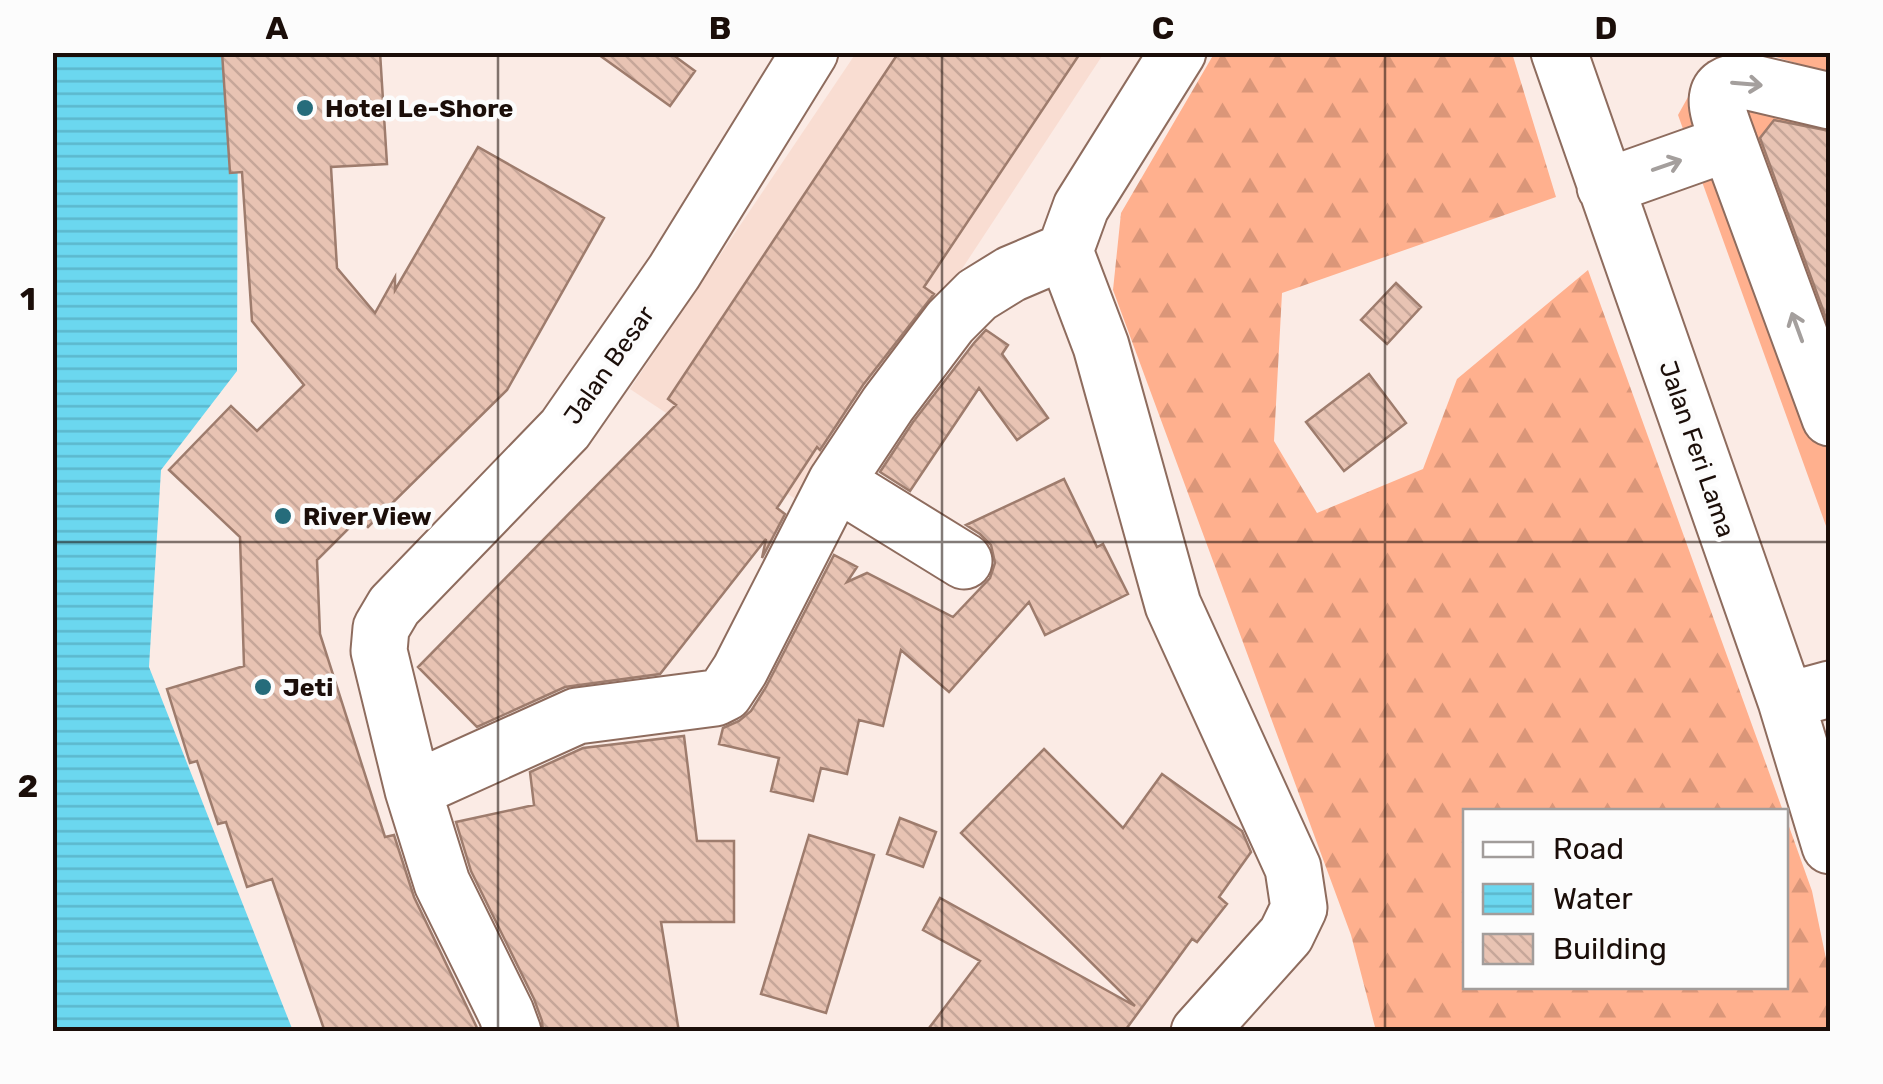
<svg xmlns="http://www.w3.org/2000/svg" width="1883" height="1084" viewBox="0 0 1883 1084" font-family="Rubik,sans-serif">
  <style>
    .built { fill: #f9ddd2 }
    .grass { fill: #ffb08e }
    .forest { fill: url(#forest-firs) }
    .water { fill: url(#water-rules) }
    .building { fill: url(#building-back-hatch); stroke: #9e7c6d; stroke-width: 2.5 }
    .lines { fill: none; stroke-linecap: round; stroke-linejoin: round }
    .minor-casing { stroke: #8e6c5e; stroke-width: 59 }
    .minor { stroke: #fff; stroke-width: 55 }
    .oneway { stroke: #a49f9d }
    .grid { fill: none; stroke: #1b0e09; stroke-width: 2.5; stroke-opacity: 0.55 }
    .poi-dot { fill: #266c7b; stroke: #fcfcfc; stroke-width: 4 }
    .labels { text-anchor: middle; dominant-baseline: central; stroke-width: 9; stroke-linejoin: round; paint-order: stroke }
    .poi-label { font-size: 25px; font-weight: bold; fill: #1b0e09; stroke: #fcfcfc; text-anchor: start }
    .street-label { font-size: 25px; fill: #1b0e09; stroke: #fcfcfc }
    .neatline { fill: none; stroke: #1b0e09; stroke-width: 4 }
    .grid-label { font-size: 32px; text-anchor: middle; font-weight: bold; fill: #1b0e09 }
  </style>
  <defs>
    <pattern id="forest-firs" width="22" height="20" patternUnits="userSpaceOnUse" patternTransform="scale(2.5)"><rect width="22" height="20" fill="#ffb08e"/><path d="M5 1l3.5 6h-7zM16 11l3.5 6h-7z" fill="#da9679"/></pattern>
    <pattern id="water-rules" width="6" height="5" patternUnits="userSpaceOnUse" patternTransform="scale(2.5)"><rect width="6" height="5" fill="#6bd7ef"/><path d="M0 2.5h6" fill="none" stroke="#5cb7cc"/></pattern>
    <pattern id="building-back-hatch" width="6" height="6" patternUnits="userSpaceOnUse" patternTransform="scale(2.5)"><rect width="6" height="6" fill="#e8c3b3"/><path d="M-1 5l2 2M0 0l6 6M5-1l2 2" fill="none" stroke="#c6a699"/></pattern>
  </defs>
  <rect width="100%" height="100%" fill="#fbebe5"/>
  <path class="built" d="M 856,53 L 1104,53 L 806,506 L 630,389 Z"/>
  <path class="grass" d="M 1762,53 L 1830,53 L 1830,73 Z
    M 1708,61 L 1742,63 L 1830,82 L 1830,537 L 1678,115 Z"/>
  <path class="forest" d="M 1215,52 L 1512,53 L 1556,197 L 1282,293 L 1274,441 L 1317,513 L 1423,469 L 1457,379 L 1588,270 L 1783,811 L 1466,812 L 1466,986 L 1786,986 L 1786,818 L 1812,891 L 1830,978 L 1830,1031 L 1376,1031 L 1351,935 L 1113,290 L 1121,213 Z"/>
  <path class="water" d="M 52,53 L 238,53 L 237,371 L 161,470 L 149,667 L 293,1031 L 53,1031 Z"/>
  <path class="building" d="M 222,52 L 380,52 L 387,164 L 331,167 L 337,268 L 375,313 L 395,277 L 395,290 L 478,147 L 604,218 L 507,390 L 368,527 L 359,518 L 317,560 L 320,634 L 385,837 L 394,835 L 414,897 L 479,1032 L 325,1032 L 272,879 L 247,887 L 226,822 L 218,824 L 197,761 L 190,763 L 167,689 L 244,666 L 240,537 L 169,470 L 231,406 L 257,431 L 304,385 L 252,321 L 242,172 L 230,173 Z
    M 595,52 L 669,52 L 695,71 L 670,106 Z
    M 899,52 L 1081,52 L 924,287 L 934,294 L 863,385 L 820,450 L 817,447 L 777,508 L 785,514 L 762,558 L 766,539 L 660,674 L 565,687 L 477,727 L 418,667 L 676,405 L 668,399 Z
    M 1774,120 L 1830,131 L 1830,329 L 1760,138 Z
    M 1396,283 L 1421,307 L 1387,344 L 1361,320 Z
    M 986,330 L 1008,345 L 1002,354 L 1048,418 L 1017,440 L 979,388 L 910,491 L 880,472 L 913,422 L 974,343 Z
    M 1369,374 L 1406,423 L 1344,471 L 1306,422 Z
    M 1064,479 L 1097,547 L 1103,544 L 1128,594 L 1045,635 L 1029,602 L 949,692 L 901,650 L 883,726 L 859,720 L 847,774 L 821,768 L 813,801 L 771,791 L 779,758 L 719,744 L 723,728 L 739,721 L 751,711 L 766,687 L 834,555 L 857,567 L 847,582 L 867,573 L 953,617 L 990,578 L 995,563 L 991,545 L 980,534 L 966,525 Z
    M 684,736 L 697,841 L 734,841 L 734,922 L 661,922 L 679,1032 L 543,1032 L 542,1021 L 534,999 L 471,871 L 456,822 L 534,805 L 530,772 L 583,748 Z
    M 1044,749 L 1123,828 L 1162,774 L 1242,831 L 1251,852 L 1219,897 L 1227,904 L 1197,942 L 1192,939 L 1124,1032 L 926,1032 L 980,961 L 923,930 L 940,898 L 1135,1006 L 961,833 Z
    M 900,818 L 936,832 L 923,867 L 887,854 Z
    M 809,835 L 874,855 L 826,1013 L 761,994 Z"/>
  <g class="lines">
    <g class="minor-casing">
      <path id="minor" d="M 1178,52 L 1081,207 L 1065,251 L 1101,346 L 1173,605 L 1293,868 L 1299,908 L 1286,935 L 1199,1032
        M 1559,52 L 1786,701 L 1830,846
        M 1830,101 L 1745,81 C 1701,82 1720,116 1729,143 L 1830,418
        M 1605,187 L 1729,143
        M 964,561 L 836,482 L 888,404 L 950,322 L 977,295 L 1011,274 L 1065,251
        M 1786,701 L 1830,689
        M 413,790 L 577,716 L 715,698 L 725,693 L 740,670 L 836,482
        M 513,1032 L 506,1013 L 442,883 L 413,790 L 379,651 L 381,628 L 394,606 L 565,429 L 674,272 L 810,52"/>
    </g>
    <use href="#minor" class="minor"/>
  </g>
  <defs><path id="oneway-shaft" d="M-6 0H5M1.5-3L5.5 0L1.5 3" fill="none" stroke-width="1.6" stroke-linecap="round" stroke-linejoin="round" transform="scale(2.5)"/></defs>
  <g class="oneway">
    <use href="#oneway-shaft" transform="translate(1747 84) rotate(5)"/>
    <use href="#oneway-shaft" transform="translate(1667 165) rotate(-19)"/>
    <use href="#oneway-shaft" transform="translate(1797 327) rotate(-110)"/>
  </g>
  <path class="grid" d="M 498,52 L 498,1032M 942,52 L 942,1032M 1385,52 L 1385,1032M 52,542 L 1830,542"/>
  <g class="poi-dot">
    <circle cx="305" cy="108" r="10"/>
    <circle cx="283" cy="516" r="10"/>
    <circle cx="263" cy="687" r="10"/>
  </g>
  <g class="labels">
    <g class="poi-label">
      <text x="325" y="108">Hotel Le-Shore</text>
      <text x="303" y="516">River View</text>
      <text x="283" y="687">Jeti</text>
    </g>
    <g class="street-label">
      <text transform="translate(609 365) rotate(-55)">Jalan Besar</text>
      <text transform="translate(1697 449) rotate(71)">Jalan Feri Lama</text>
    </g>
  </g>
  <rect width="1883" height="1084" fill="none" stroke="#fcfcfc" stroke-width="110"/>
  <rect x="1463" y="809" width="325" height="180" fill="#fcfcfc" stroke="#a29d9b" stroke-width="2.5"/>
  <rect x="1483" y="842" width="50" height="15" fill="#ffffff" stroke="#a29d9b" stroke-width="2.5"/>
  <text x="1553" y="859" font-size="30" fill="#1b0e09">Road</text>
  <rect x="1483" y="884" width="50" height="30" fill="url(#water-rules)" stroke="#a29d9b" stroke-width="2.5"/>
  <text x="1553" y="909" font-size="30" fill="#1b0e09">Water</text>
  <rect x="1483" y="934" width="50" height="30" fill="url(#building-back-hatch)" stroke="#a29d9b" stroke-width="2.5"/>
  <text x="1553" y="959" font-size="30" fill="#1b0e09">Building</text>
  <rect x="55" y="55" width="1773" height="974" class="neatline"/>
  <g class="grid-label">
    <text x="277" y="39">A</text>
    <text x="720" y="39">B</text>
    <text x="1163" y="39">C</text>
    <text x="1606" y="39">D</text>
    <text x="28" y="310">1</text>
    <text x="28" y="797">2</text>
  </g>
</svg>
